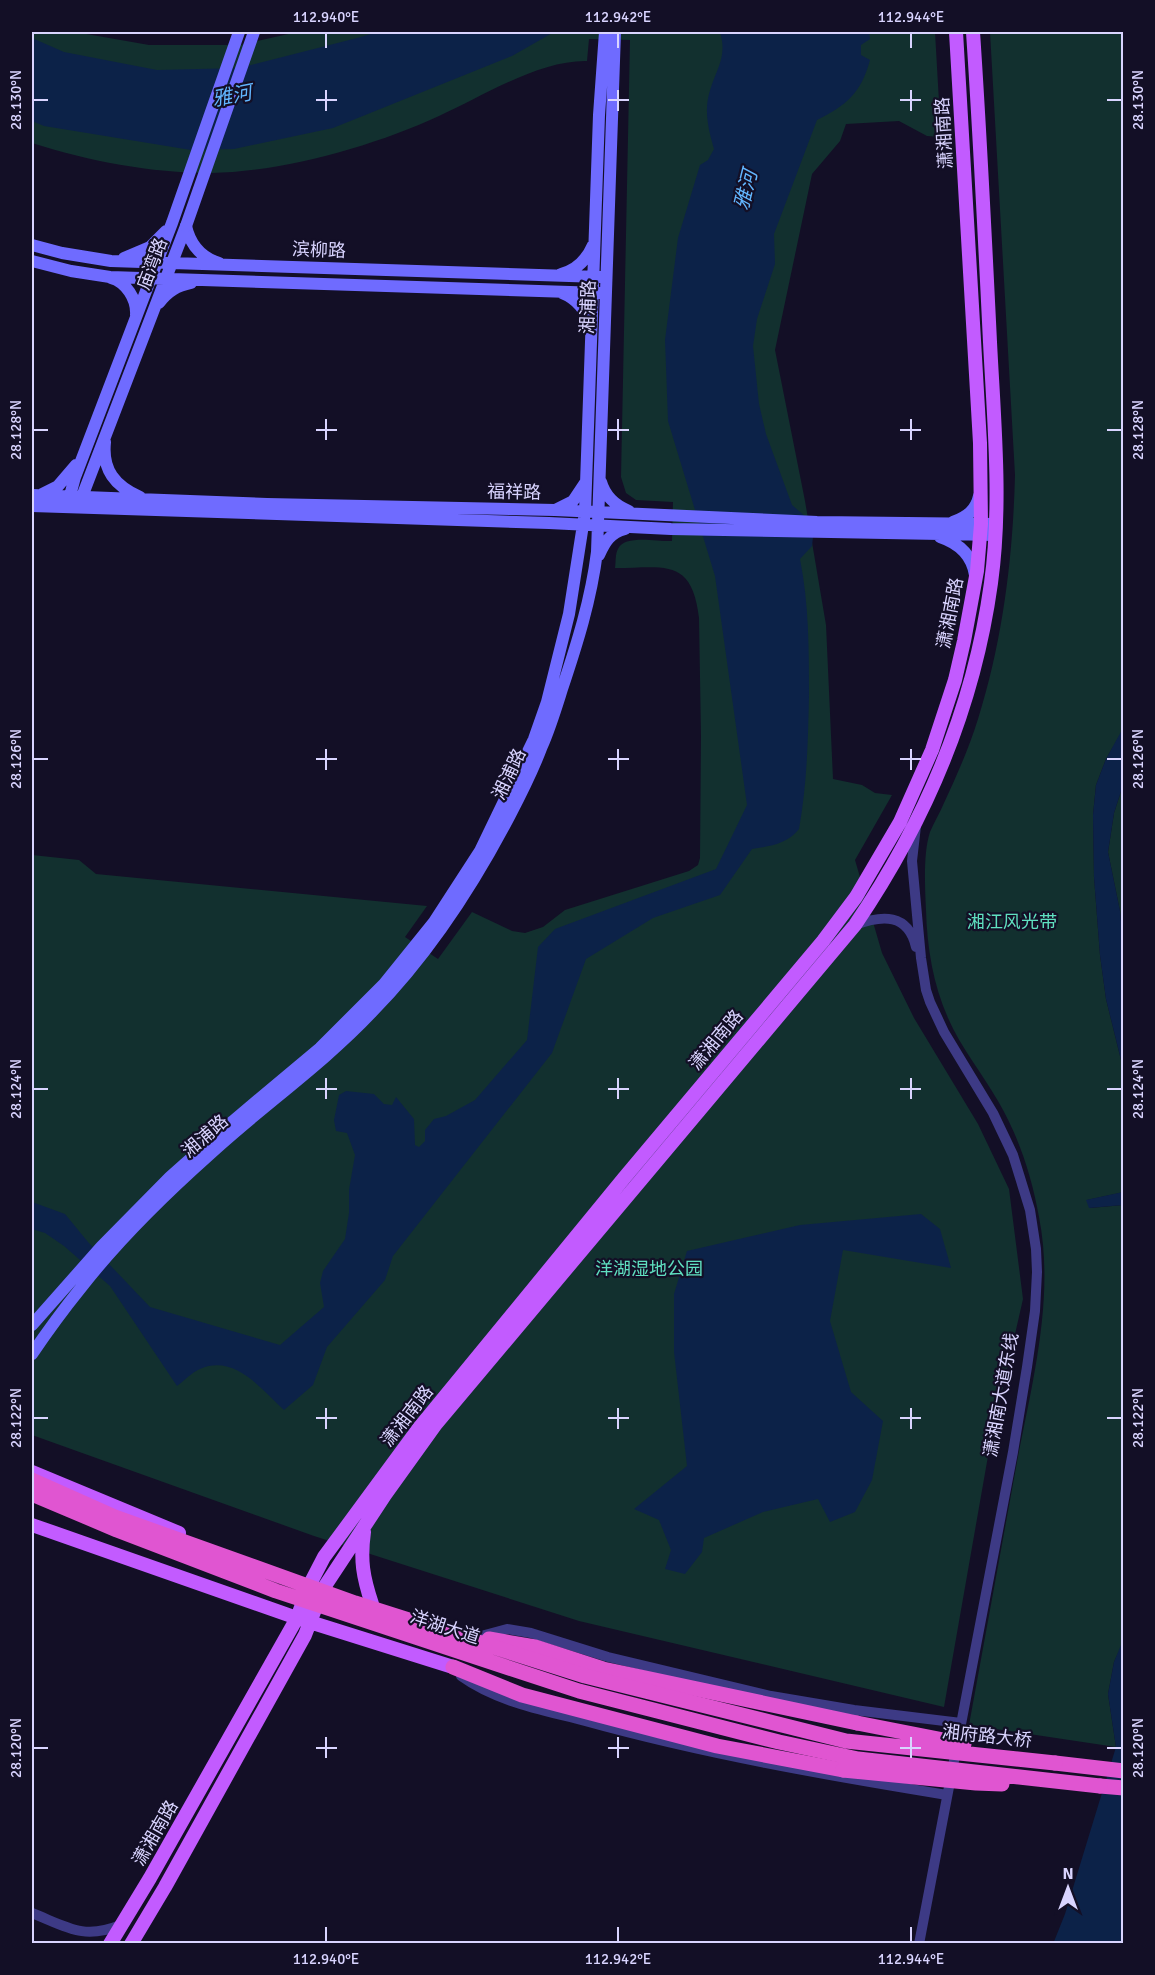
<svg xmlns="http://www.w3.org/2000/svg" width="1155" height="1975" viewBox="0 0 1155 1975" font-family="Signika,'Noto Sans SC',sans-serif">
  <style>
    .green { fill: #12302f }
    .water { fill: #0c2248 }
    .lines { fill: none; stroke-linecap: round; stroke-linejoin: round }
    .tertiary { stroke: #3d3a85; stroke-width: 10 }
    .secondary { stroke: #6f6bff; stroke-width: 12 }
    .primary { stroke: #c25bff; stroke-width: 14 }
    .trunk { stroke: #e055d1; stroke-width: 15 }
    .secondary-bridge { stroke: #6f6bff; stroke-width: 12 }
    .trunk-bridge { stroke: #e055d1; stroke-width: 15 }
    .ticks { fill: none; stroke: #d9d4ff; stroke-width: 2 }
    .labels { text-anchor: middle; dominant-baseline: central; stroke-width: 4.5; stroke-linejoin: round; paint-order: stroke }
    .street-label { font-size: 18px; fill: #d9d4ff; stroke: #130f26 }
    .park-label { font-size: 18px; fill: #5fe0c0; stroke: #130f26 }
    .water-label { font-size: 20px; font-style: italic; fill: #62b6ff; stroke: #130f26 }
    .neatline { fill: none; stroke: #d9d4ff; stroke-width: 2 }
    .ticks-label { font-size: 15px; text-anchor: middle; fill: #d9d4ff }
  </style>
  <rect width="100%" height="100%" fill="#130f26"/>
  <path class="green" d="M 32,32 L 75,32 L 149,45 L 240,45 L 297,32 L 935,32 L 941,137 L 927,136 L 899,121 L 846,124 L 840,141 L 812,174 L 775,350 L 805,501 L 826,625 L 833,779 L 862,785 L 875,793 L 892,795 L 855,860 L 882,953 L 914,1018 L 978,1124 L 1009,1189 L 1023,1299 L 991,1439 L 944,1707 L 579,1621 L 314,1536 L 32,1435 L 32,855 L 79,860 L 96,874 L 427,906 L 405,937 L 438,959 L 472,912 L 512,931 L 525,933 L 543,927 L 565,910 L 689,871 L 698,865 L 700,858 L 701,736 L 699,618 C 692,557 664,568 615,568 C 616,562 615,554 618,549 C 624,534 659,542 672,541 L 673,502 L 636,500 L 626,493 L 621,477 L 630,40 L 589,39 L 587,61 C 539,60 483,96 439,116 C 374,146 283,172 211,173 C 150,173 89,161 32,143 Z
    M 990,32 L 1123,32 L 1124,728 L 1106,759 L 1096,785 L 1093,815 L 1094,877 L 1100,955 L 1106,999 L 1123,1068 L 1124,1192 L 1087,1200 L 1090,1208 L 1123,1205 L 1124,1640 L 1114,1662 L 1108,1694 L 1116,1747 L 969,1725 C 985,1637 1001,1550 1017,1462 C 1032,1383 1055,1298 1039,1217 C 1032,1177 1019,1137 998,1101 C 982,1073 961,1048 948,1018 C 933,984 927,947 926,910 C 925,888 923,853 930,832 C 934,822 940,813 944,803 C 957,775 969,748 978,719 C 1003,640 1013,556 1015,475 Z
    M 1123,785 L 1123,941 L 1120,911 L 1108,852 L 1114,813 Z"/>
  <path class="water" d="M 377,32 L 554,32 L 512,56 L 333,128 L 234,149 L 191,150 L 44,126 L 32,121 L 32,38 L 64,52 L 157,70 L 239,68 L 361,37 Z
    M 720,32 L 869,32 L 870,39 L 861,45 L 861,55 L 870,60 C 861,93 847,105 817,120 L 774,234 L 775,264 L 757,319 L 753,346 L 759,404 L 766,434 L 792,505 L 806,517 L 813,537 L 812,546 L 800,559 C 809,604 809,650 809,696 C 808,741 807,785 799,829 C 787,844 771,846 752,849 L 720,895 L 653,918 L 586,959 L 552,1053 L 393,1256 L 385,1280 L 327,1347 L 313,1385 L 284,1410 C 261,1389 235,1354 200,1369 C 192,1372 184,1381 177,1386 L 110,1286 L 64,1246 L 45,1233 L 32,1229 L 32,1202 L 65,1214 L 88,1242 L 150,1307 L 280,1345 L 324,1307 L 320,1283 L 323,1271 L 345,1239 L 349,1213 L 349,1190 L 355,1155 L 347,1133 L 336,1131 L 334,1120 L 339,1095 L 346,1091 L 374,1094 L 384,1104 L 392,1105 L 396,1097 L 414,1119 L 415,1145 L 419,1147 L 425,1141 L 425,1130 L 434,1119 L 446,1116 L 475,1100 L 527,1040 L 538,947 L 555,929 L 716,869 L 747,805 L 715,576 L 668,421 L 665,340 L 678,238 L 700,165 L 708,160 L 714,149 C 709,131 704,113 709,94 C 715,70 728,58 720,32 Z
    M 1123,728 L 1123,785 L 1114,813 L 1108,852 L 1120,911 L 1123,941 L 1123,1068 L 1106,999 L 1100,955 L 1094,877 L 1093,815 L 1096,785 L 1106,759 Z
    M 1123,1192 L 1123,1205 L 1089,1208 L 1086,1200 Z
    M 921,1214 L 940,1229 L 951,1268 L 843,1250 L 830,1321 L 851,1392 L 883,1421 L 872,1480 L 855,1512 L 830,1522 L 818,1499 L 763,1512 L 704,1538 L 702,1552 L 685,1574 L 665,1569 L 671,1550 L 659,1520 L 634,1509 L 687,1466 L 674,1352 L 674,1294 L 687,1251 L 800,1225 Z
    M 1123,1640 L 1123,1943 L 1053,1944 L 1065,1914 L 1116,1747 L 1108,1694 L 1114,1662 Z"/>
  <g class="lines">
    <path class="tertiary" d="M 916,826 L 912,861 L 921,958 L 926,990 L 930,1002 L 944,1032 L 993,1113 L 1013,1155 L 1030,1210 L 1036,1249 L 1037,1272 L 1035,1311 L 1027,1367 L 1013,1452 L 919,1944
      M 855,925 C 882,915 908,913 916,947
      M 481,1636 L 507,1629 L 531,1633 L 608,1657 L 771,1696 L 854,1710 L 961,1723
      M 461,1676 C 497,1702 543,1710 585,1721 C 704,1754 825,1775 947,1795
      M 32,1913 C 67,1927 83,1940 121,1925"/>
    <path class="secondary" d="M 186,226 C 190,244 200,257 219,263
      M 32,245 L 62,253 L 111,261 L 600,277
      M 124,258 L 150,247 L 166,231
      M 32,261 L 71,271 L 110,277 L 601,293
      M 561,274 C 577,270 587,259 593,245
      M 111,278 C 126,282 137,299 136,315
      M 562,293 C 577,299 586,310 590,326
      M 159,303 C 168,291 177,286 191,283
      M 105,442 C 102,470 115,486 140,497
      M 601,482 C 605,496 616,506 629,511
      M 42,494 L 58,486 L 76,465
      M 32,495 L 267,504 L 555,510 L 817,522 L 996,524
      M 80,502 L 186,226
      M 68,503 L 75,477 L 172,223 L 239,32
      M 32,506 L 549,523 L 671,529 L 996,535
      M 557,509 L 573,501 L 585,483
      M 953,522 C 967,517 976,510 979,496
      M 940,537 C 958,543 972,555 975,575
      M 599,555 C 605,542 610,533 625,529
      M 32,1325 L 101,1247 L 170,1177 L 233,1121 L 320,1048 L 384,984 L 434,922 L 480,851 L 534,739 L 547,702 L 569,614 L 585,512 L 599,115 L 605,32
      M 32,1354 C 47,1332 63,1310 80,1289 C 118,1240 163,1196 209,1155 C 262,1106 322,1065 372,1012 C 429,954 473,886 510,815 C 522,792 533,770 542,746 C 550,728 556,708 562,689 C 577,644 591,600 597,552 L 615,32"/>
    <path class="primary" d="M 32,1472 L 179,1533
      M 32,1525 L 297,1618 L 453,1667
      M 364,1532 C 360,1560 363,1577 372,1604
      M 110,1944 L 150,1878 L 297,1618 L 309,1586 L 324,1557 L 419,1428 L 624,1178 L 823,941 L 856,897 L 900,822 L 932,750 L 955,680 L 964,641 L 977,571 L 981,524 L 980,443 L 956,32
      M 131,1944 L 165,1887 L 305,1635 L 323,1589 L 385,1495 L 436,1424 L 855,925 C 925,822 974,707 991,583 C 1002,504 994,422 990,342 C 985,239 980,135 973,32"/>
    <path class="trunk" d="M 489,1639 L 535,1647 L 603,1669 L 857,1723
      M 453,1667 L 522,1695 L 717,1746 L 843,1770
      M 1055,1763 L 1124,1771
      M 1100,1786 L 1124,1788"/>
    <path class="secondary-bridge" d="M 186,226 L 254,32"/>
    <path class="trunk-bridge" d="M 32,1480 L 115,1517 L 355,1603 L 585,1676 L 846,1741 L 1055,1763
      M 32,1494 L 117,1530 L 276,1591 L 579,1691 L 779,1742 L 858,1759 L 1100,1786
      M 857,1723 L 964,1744
      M 843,1770 L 976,1783 L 1002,1784"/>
  </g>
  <path class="ticks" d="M 326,33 L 326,48M 618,33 L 618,48M 911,33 L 911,48M 326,90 L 326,111M 618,90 L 618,111M 911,90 L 911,111M 33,100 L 48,100M 316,100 L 337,100M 608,100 L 629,100M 900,100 L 921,100M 1107,100 L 1122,100M 326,419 L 326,440M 618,419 L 618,440M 911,419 L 911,440M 33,430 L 48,430M 316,430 L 337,430M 608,430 L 629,430M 900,430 L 921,430M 1107,430 L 1122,430M 326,749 L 326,770M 618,749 L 618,770M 911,749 L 911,770M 33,759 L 48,759M 316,759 L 337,759M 608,759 L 629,759M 900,759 L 921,759M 1107,759 L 1122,759M 326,1078 L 326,1099M 618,1078 L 618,1099M 911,1078 L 911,1099M 33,1089 L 48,1089M 316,1089 L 337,1089M 608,1089 L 629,1089M 900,1089 L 921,1089M 1107,1089 L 1122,1089M 326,1408 L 326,1429M 618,1408 L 618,1429M 911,1408 L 911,1429M 33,1418 L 48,1418M 316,1418 L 337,1418M 608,1418 L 629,1418M 900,1418 L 921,1418M 1107,1418 L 1122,1418M 326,1737 L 326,1758M 618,1737 L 618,1758M 911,1737 L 911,1758M 33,1748 L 48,1748M 316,1748 L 337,1748M 608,1748 L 629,1748M 900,1748 L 921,1748M 1107,1748 L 1122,1748M 326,1927 L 326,1942M 618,1927 L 618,1942M 911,1927 L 911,1942"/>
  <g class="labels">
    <g class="street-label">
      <text transform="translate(944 133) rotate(-93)">潇湘南路</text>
      <text transform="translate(319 250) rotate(2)">滨柳路</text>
      <text transform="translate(152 264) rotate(-69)">庙湾路</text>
      <text transform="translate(588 307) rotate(-88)">湘浦路</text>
      <text transform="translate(514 492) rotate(1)">福祥路</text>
      <text transform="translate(950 613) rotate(-79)">潇湘南路</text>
      <text transform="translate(509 774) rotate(-65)">湘浦路</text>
      <text transform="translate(716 1040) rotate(-50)">潇湘南路</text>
      <text transform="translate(205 1136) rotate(-41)">湘浦路</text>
      <text transform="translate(1001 1395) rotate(-80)">潇湘南大道东线</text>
      <text transform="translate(407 1416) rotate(-52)">潇湘南路</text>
      <text transform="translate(445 1627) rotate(18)">洋湖大道</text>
      <text transform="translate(987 1736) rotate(6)">湘府路大桥</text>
      <text transform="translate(155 1833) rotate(-60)">潇湘南路</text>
    </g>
    <g class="park-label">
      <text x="1012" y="922">湘江风光带</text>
      <text x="649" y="1269">洋湖湿地公园</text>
    </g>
    <g class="water-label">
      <text transform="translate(232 96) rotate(-11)">雅河</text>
      <text transform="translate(746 190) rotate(-76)">雅河</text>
    </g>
  </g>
  <rect width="1155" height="1975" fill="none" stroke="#130f26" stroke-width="66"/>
  <g transform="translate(1068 1888)" stroke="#130f26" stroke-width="4.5" paint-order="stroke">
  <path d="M0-4.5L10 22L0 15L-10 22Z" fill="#d9d4ff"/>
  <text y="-9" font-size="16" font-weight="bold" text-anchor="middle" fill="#d9d4ff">N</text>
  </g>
  <rect x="33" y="33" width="1089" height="1909" class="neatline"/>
  <g class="ticks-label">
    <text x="326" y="22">112.940°E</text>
    <text x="618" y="22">112.942°E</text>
    <text x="911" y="22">112.944°E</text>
    <text transform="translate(16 100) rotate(-90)" y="5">28.130°N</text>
    <text transform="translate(1138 100) rotate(-90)" y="5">28.130°N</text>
    <text transform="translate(16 430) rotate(-90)" y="5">28.128°N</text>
    <text transform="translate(1138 430) rotate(-90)" y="5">28.128°N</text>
    <text transform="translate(16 759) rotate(-90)" y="5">28.126°N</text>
    <text transform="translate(1138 759) rotate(-90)" y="5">28.126°N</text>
    <text transform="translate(16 1089) rotate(-90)" y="5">28.124°N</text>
    <text transform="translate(1138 1089) rotate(-90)" y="5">28.124°N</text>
    <text transform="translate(16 1418) rotate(-90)" y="5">28.122°N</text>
    <text transform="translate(1138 1418) rotate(-90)" y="5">28.122°N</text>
    <text transform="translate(16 1748) rotate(-90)" y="5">28.120°N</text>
    <text transform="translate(1138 1748) rotate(-90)" y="5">28.120°N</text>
    <text x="326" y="1964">112.940°E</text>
    <text x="618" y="1964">112.942°E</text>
    <text x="911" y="1964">112.944°E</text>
  </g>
</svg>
